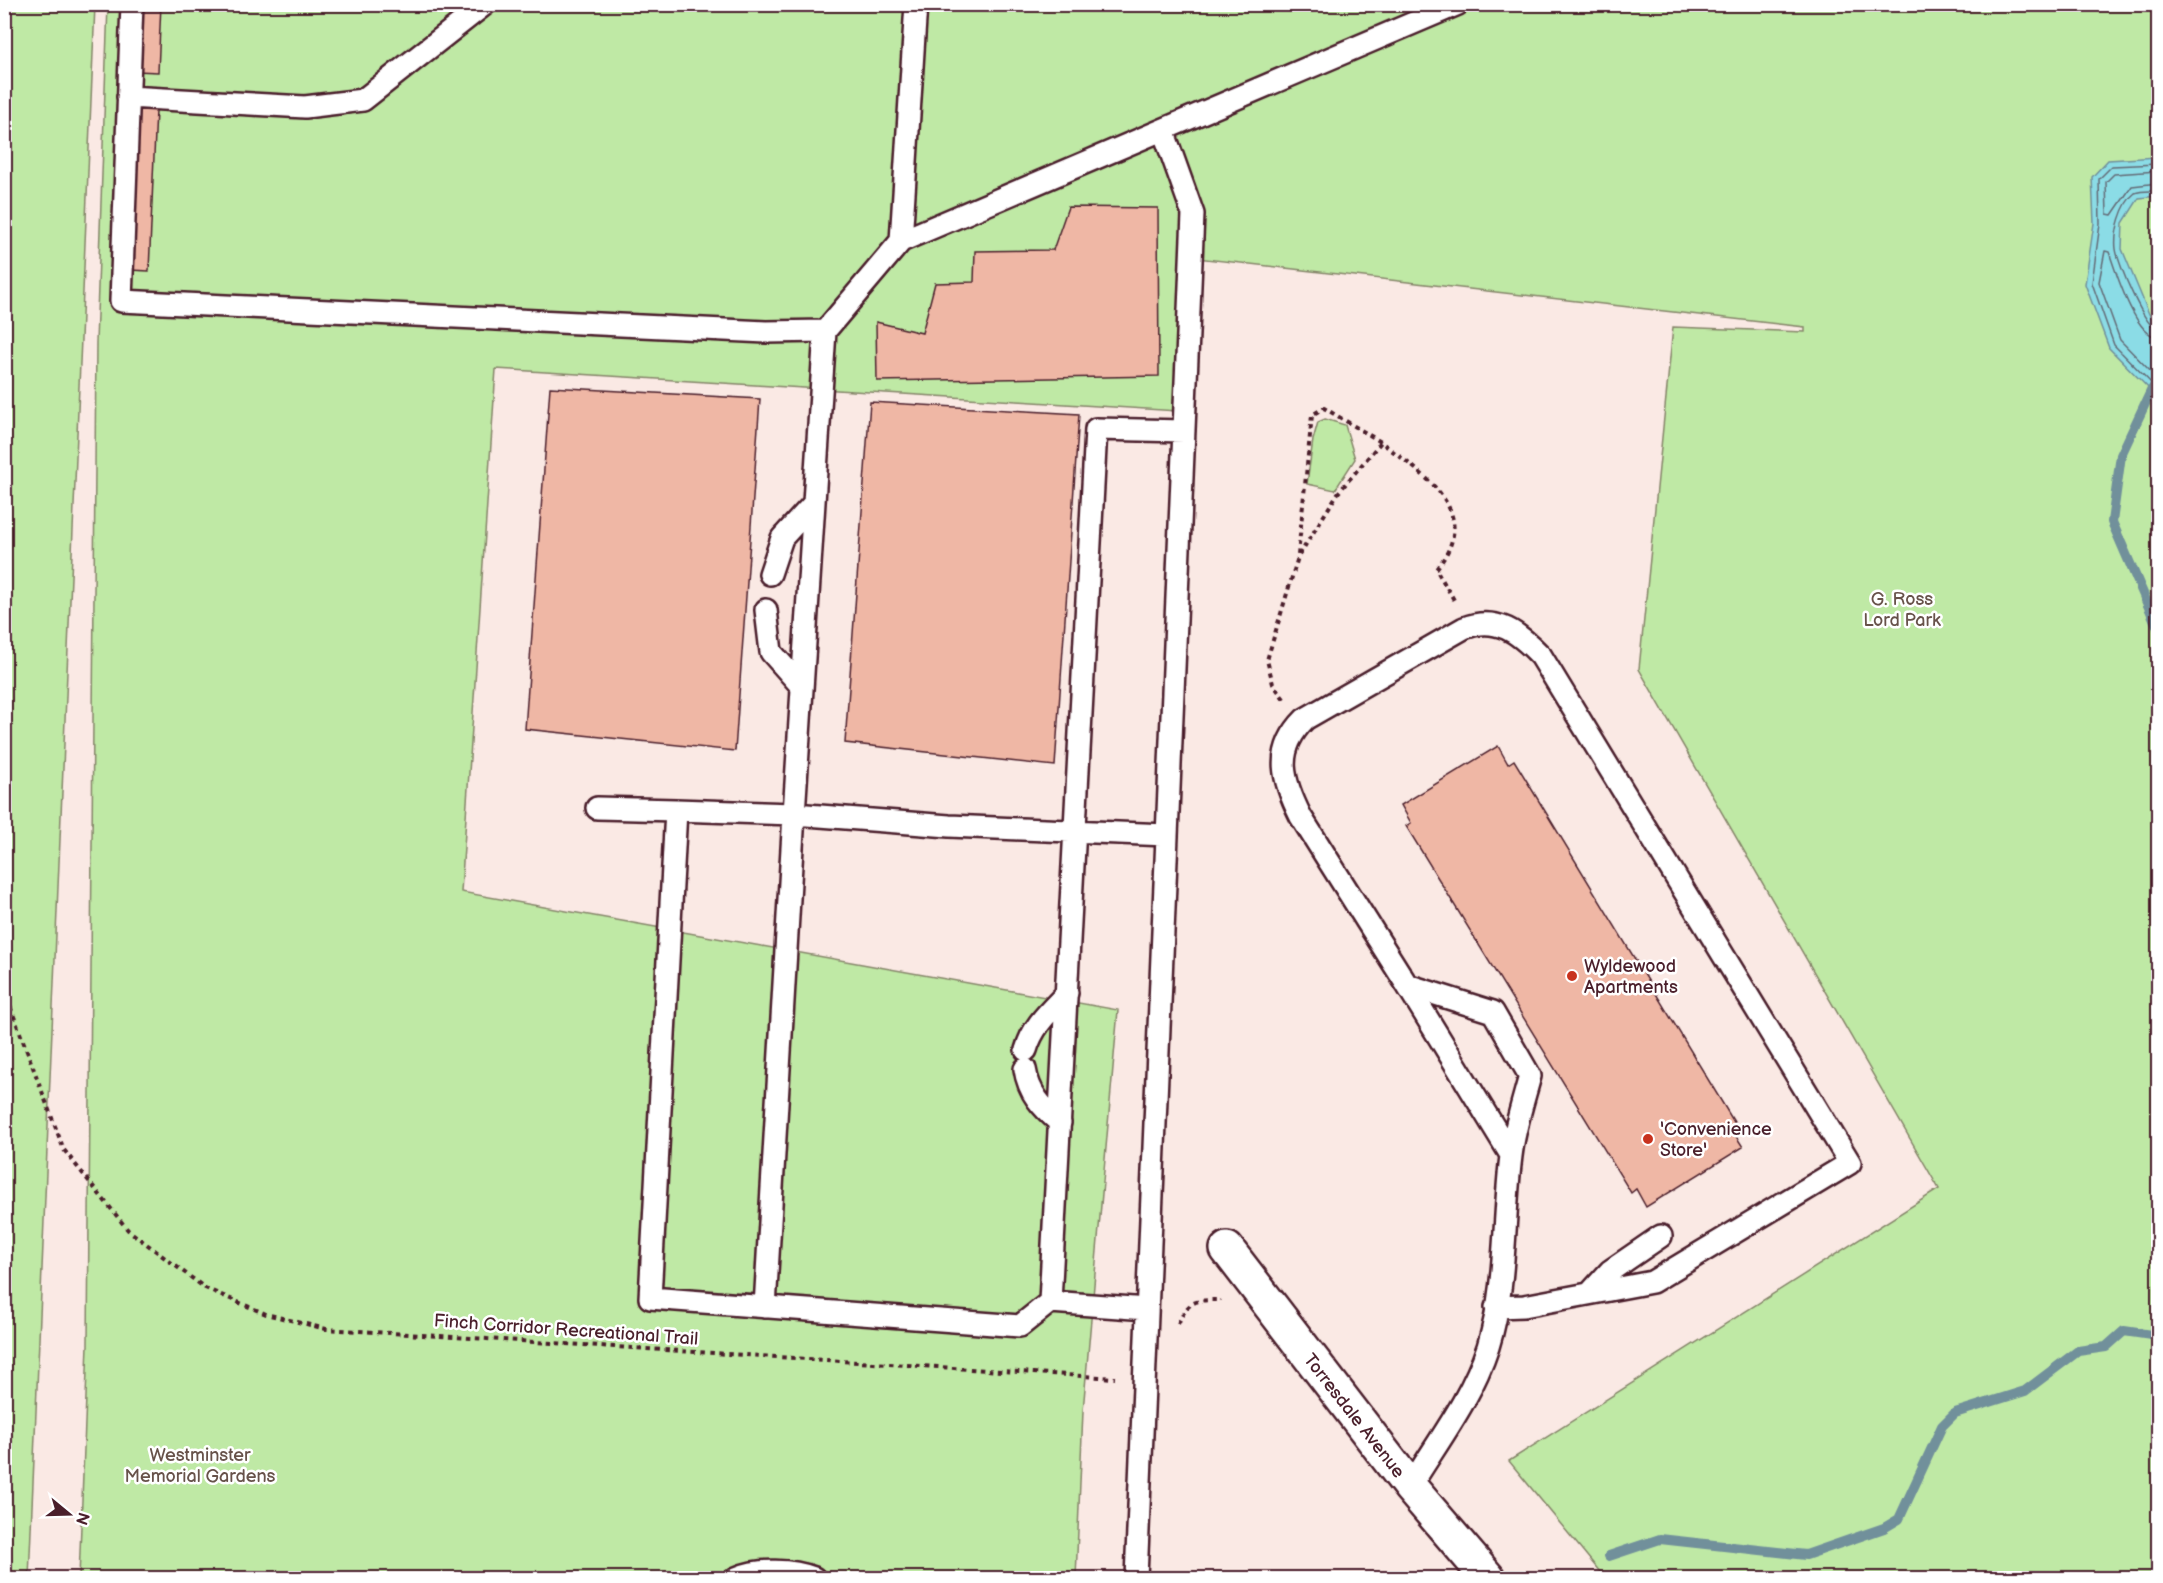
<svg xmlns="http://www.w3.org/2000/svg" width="2163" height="1583" viewBox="0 0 2163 1583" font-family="'Balsamiq Sans',sans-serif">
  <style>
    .green { fill: #bfe9a5; stroke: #848468; stroke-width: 1.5 }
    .water { fill: #8bdce6; stroke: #71909b; stroke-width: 1.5 }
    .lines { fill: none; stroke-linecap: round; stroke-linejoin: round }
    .shore { stroke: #646b76; stroke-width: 1.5 }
    .stream { stroke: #71909b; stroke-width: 10 }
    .building { fill: #efb7a5; stroke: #4a1f2b; stroke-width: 1.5 }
    .service-casing { stroke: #4a1f2b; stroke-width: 26 }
    .minor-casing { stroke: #4a1f2b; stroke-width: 38 }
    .path { stroke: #4a1f2b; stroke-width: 4; stroke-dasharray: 4.5 4.5; stroke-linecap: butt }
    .service { stroke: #fff; stroke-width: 21 }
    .minor { stroke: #fff; stroke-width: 33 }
    .poi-dot { fill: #c8321e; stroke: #fff; stroke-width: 2 }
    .labels { text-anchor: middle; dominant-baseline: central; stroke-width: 5; stroke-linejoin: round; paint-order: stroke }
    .park-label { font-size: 18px; fill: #67524a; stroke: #fff }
    .poi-label { font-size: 18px; fill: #4a1f2b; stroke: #fff; text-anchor: start }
    .street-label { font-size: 18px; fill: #4a1f2b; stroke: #fff }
  </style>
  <rect width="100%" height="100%" fill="#fae9e4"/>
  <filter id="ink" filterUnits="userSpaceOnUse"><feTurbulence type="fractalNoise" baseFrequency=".0167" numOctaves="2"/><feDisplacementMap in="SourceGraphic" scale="12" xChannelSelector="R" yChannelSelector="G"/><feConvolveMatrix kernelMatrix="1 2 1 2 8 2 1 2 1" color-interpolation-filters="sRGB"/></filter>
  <g filter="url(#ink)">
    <path class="green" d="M 5,4 L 95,5 L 29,1578 L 4,1578 Z
      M 108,5 L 2158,5 L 2158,1578 L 1605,1578 L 1509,1461 L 1939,1189 L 1639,669 L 1673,327 L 1805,332 L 1805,327 L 1197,258 L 1194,412 L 496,369 L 461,892 L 1118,1010 L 1083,1411 L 1076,1578 L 79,1578 L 88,1345 L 96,343 Z
      M 1325,419 L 1345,425 L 1355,459 L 1335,490 L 1307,484 L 1313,440 L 1318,422 Z"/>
    <path class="water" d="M 2158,157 L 2158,196 L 2139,198 L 2123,223 L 2122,249 L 2149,314 L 2158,327 L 2158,398 L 2109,348 L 2085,284 L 2094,223 L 2092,177 L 2108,160 Z"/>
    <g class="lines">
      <path class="shore" d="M 2158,164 L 2112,166 L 2099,179 L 2100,224 L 2092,283 L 2114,345 L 2158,390
        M 2158,171 L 2114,174 L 2106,182 L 2107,214 L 2112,215 L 2132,186 L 2158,183
        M 2158,191 C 2152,191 2141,190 2135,193 C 2121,204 2114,233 2116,249 C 2118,264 2145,328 2158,330
        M 2158,337 C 2135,336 2116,272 2109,252 L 2105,251 L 2099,282 L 2120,340 L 2158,379"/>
      <path class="stream" d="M 2158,381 L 2151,391 L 2121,455 L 2112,522 L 2158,628
        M 1609,1556 L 1660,1539 L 1806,1555 L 1884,1528 L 1899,1519 L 1942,1426 L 1955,1413 L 2025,1391 L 2078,1351 L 2106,1347 L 2124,1331 L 2158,1336"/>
    </g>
    <path class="building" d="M 139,4 L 161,4 L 158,72 L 136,71 Z
      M 137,109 L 156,110 L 149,271 L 130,270 Z
      M 1068,207 L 1158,208 L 1159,376 L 877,381 L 876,322 L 922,333 L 935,283 L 974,282 L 975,251 L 1053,250 Z
      M 550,387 L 760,399 L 735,751 L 525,729 Z
      M 870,402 L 1079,414 L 1055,766 L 845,743 Z
      M 1498,746 L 1508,764 L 1514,760 L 1737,1127 L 1732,1130 L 1743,1147 L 1646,1207 L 1636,1189 L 1631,1193 L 1406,826 L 1411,823 L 1401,805 Z"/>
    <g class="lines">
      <g class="service-casing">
        <path id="service" d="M 132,4 L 121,301 L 766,332 L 825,331 L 901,241 L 916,4
          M 128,97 L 305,107 L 363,100 L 485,4
          M 901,241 L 1458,4
          M 825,331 L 794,814 L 949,826 L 1167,835
          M 770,574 L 782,538 L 814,503
          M 766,610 L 771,652 L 802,687
          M 597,808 L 676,810
          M 1407,985 L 1511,1155
          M 1026,1050 C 1033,1025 1050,1011 1067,993
          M 1025,1069 C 1029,1094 1042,1107 1060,1123
          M 1590,1293 L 1610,1271 L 1661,1236
          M 1050,1302 L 1096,429 L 1184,431
          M 765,1307 L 794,814 L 676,810 L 650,1298 L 1020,1326 L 1050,1302 L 1147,1309
          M 1410,1487 C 1438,1441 1471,1399 1488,1347 C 1507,1286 1503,1219 1511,1156 C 1514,1129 1523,1102 1530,1076 L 1493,1012 L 1407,985 L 1301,817 C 1283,781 1273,751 1305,719 L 1464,628 C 1497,615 1519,633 1541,656 L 1850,1163 L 1652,1282 L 1524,1306 L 1496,1307
          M 736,1578 C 758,1568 793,1570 814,1578
          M 1136,1578 L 1193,214 L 1163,130"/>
      </g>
      <g class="minor-casing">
        <path id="minor" d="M 1227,1249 L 1410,1487 L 1488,1578"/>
      </g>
      <path class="path" d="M 1298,555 L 1312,415 L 1324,408 L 1381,442
        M 1284,699 L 1273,684 L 1267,660 L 1298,557 L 1338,493 L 1381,442 C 1423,475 1484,511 1436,569 L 1454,600
        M 4,990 L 64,1150 L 128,1230 L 205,1288 L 266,1314 L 326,1329 L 1115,1378
        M 1178,1324 C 1189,1300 1194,1300 1221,1300"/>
      <use href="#service" class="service"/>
      <use href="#minor" class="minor"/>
    </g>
  </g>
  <g class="poi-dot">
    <circle cx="1572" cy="976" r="6"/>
    <circle cx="1648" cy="1139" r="6"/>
  </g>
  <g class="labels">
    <g class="park-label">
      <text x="1902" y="599">G. Ross<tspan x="1902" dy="21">Lord Park</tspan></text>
      <text x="200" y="1455">Westminster<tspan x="200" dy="21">Memorial Gardens</tspan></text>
    </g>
    <g class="poi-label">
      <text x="1584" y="966">Wyldewood<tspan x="1584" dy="21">Apartments</tspan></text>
      <text x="1660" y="1129">'Convenience<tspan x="1660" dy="21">Store'</tspan></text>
    </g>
    <g class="street-label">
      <text transform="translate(566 1330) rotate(4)">Finch Corridor Recreational Trail</text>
      <text transform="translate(1354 1416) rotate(52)">Torresdale Avenue</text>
    </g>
  </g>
  <rect width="2163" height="1583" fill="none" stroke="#fff" stroke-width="24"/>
  <rect x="12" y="12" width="2139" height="1559" fill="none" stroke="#4a1f2b" stroke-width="2" filter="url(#ink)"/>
  <g transform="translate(69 1514) rotate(109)" stroke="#ffffff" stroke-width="4.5" paint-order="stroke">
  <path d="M0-4.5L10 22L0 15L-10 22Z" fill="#4a1f2b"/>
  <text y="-9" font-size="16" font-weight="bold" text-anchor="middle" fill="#4a1f2b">N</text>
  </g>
</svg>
